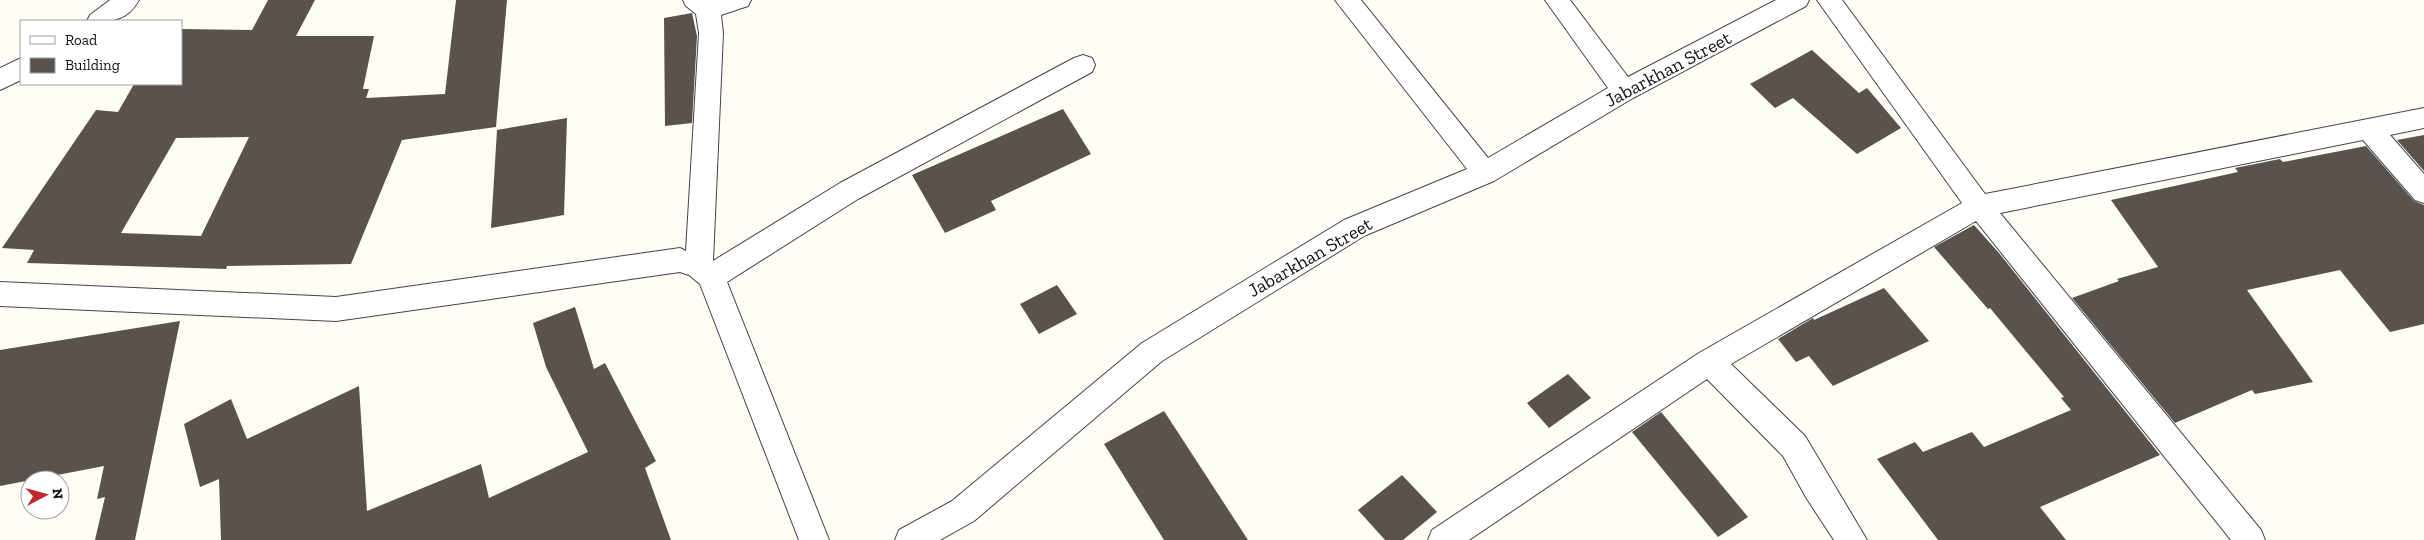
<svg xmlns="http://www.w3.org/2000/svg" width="2424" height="540" viewBox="0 0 2424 540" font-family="'Zilla Slab',serif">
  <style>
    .building { fill: #5a524d; fill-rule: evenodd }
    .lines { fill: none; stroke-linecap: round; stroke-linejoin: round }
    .street-casing { stroke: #444; stroke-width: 2 }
    .street { fill: #fff; fill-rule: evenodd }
    .labels { text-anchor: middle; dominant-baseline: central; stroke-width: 5; stroke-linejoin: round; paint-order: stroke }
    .street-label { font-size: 19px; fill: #111; stroke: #fff }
  </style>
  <rect width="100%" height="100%" fill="#fffdf5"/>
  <path class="building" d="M 268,0 L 315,0 L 296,36 L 374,36 L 363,89 L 369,89 L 366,98 L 445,94 L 456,0 L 507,0 L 496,127 L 402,140 L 351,264 L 227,266 L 226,269 L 27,263 L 34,250 L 2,248 L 96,110 L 118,112 L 134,84 L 181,84 L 181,29 L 252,30 ZM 249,137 L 201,236 L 121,233 L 176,138 Z
    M 692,13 L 697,36 L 692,123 L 665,126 L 664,18 Z
    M 1812,50 L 1859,93 L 1867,88 L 1901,128 L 1857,154 L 1793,98 L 1775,108 L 1750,84 Z
    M 1063,109 L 1091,154 L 991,201 L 996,210 L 945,233 L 912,175 Z
    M 567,118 L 564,215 L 491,228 L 497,130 Z
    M 2424,135 L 2424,171 L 2397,140 Z
    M 2366,146 L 2414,201 L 2424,205 L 2424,324 L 2390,332 L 2340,270 L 2247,290 L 2313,382 L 2255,394 L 2252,390 L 2175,423 L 2072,298 L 2119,281 L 2117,279 L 2158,267 L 2111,200 L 2238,172 L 2235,168 L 2280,159 L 2283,162 Z
    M 1974,225 L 1999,253 L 2160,455 L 2040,507 L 2066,540 L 1938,540 L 1877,459 L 1915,442 L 1923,452 L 1972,432 L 1984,447 L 2071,410 L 2061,398 L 2064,397 L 1990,308 L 1988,309 L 1934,247 Z
    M 1057,285 L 1077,314 L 1039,334 L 1020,304 Z
    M 1884,288 L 1929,341 L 1833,386 L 1809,356 L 1796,362 L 1778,339 L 1813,318 L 1814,320 Z
    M 575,307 L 594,369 L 605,363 L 656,461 L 645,468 L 671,540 L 221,540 L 219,479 L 200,487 L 184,424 L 231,399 L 247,439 L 359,386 L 367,511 L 481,464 L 489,498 L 588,452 L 546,367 L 533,323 Z
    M 180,321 L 135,540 L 95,540 L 105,497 L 97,499 L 104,466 L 0,486 L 0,350 Z
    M 1568,374 L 1591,398 L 1549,428 L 1527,403 Z
    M 1164,411 L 1248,540 L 1164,540 L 1104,444 Z
    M 1661,412 L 1748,517 L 1718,537 L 1632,432 Z
    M 1402,475 L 1437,512 L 1403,540 L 1385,540 L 1358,510 Z"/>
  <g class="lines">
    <g class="street-casing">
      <path id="street" d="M 110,0 L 139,0 C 126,23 110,21 87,21 L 90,15 Z
        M 683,0 L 751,0 L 748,6 L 721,15 L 723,33 L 713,261 L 840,183 L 1074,58 L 1083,55 L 1092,58 L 1095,65 L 1092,72 L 858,199 L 727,282 L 829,540 L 799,540 L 700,284 L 689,275 L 680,272 L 336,321 L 0,306 L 0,282 L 336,297 L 680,248 L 686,251 L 699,33 L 696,14 L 686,6 Z
        M 1335,0 L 1361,0 L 1488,158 L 1608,88 L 1545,0 L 1570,0 L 1628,77 L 1776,0 L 1809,0 L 1806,6 L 1633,98 L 1494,181 L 1364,236 L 1162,361 L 974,521 L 940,540 L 895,540 L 899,530 L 952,501 L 1142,343 L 1344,220 L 1467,169 Z
        M 1817,0 L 1842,0 L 1985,194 L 2424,108 L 2424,128 L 2390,135 L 2424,174 L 2424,203 L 2415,200 L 2363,140 L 2000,213 L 2261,530 L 2265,540 L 2231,540 L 1976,221 L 1731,364 L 1805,436 L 1867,540 L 1834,540 L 1807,499 L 1783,456 L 1707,379 L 1469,540 L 1428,540 L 1432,530 L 1699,353 L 1962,203 Z
        M 21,58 L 21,80 L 0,90 L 0,68 Z"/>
    </g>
    <use href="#street" class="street"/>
  </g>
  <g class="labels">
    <g class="street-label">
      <text transform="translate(1668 69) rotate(-28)">Jabarkhan Street</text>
      <text transform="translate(1310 257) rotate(-30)">Jabarkhan Street</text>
    </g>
  </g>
  <rect x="20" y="20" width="162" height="65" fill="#ffffff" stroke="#a0a0a0"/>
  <rect x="30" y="36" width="25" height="8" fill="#ffffff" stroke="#a0a0a0"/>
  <text x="65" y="45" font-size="15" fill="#111111">Road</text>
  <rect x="30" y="58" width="25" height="15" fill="#5a524d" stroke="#a0a0a0"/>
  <text x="65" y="70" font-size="15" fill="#111111">Building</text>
  <g transform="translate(45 495) rotate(84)"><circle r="24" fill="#ffffff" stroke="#a0a0a0"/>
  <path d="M0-4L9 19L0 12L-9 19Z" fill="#c4262e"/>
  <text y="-8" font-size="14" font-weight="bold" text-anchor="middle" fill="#111111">N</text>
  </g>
</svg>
